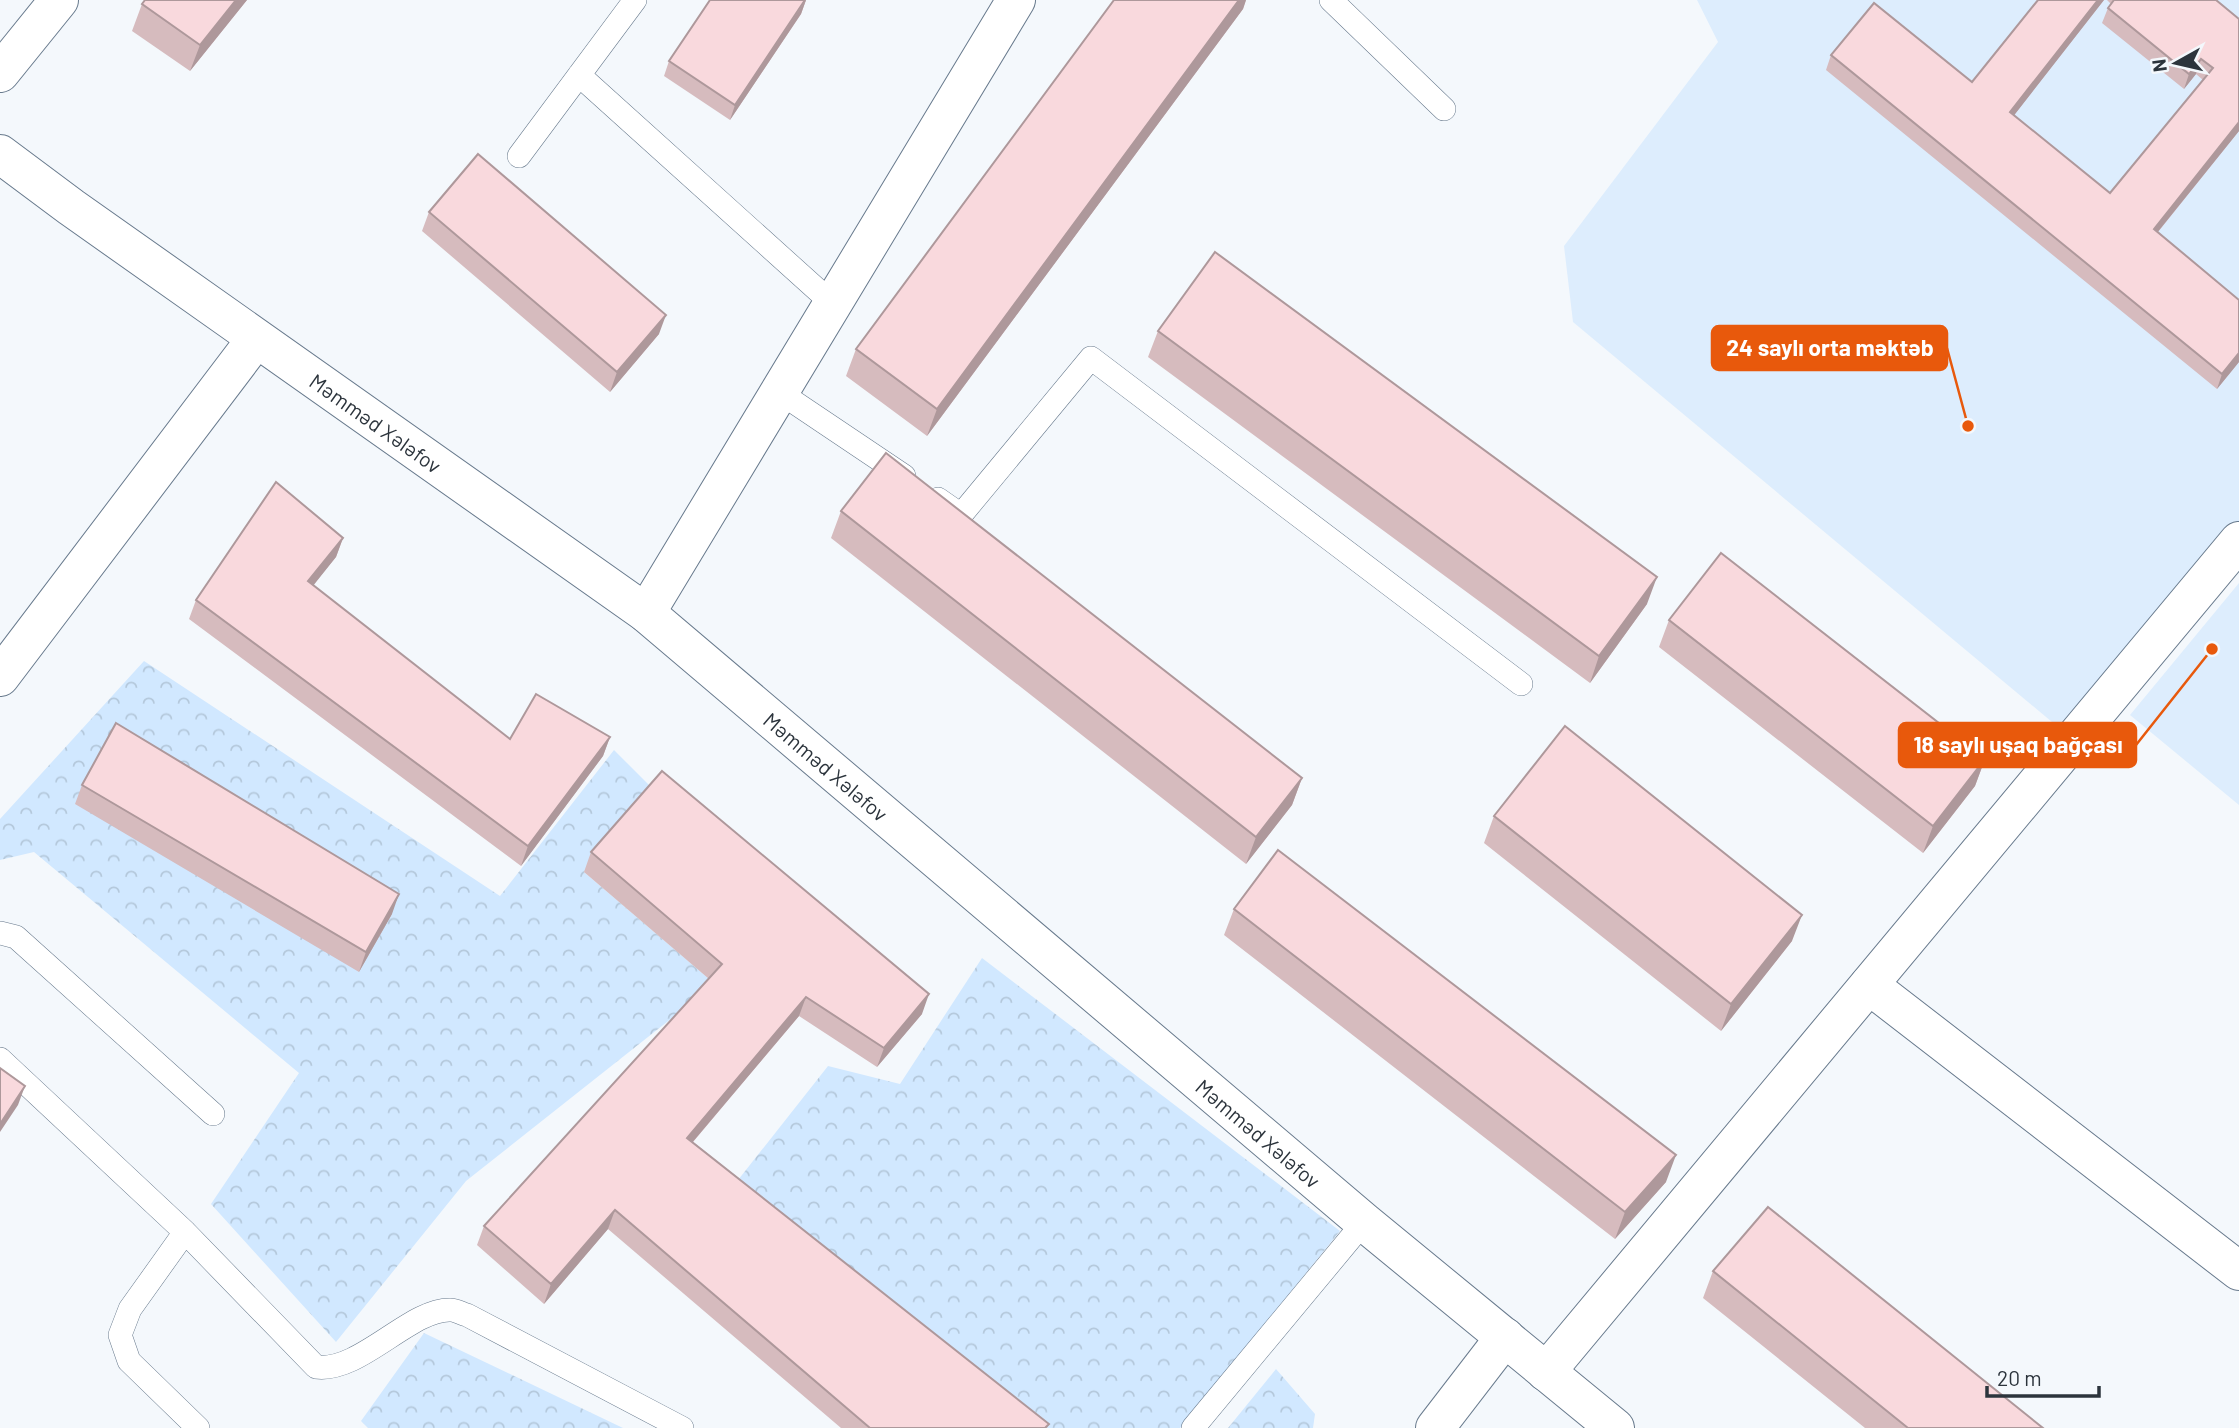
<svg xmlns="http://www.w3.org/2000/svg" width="2239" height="1428" viewBox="0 0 2239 1428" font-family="Barlow,sans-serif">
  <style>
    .built { fill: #ddedfd }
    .forest { fill: url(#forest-crowns) }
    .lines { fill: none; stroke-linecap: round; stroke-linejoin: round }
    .service-casing { stroke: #687a8d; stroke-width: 24 }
    .minor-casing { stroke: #687a8d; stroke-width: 40 }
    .service { stroke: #fff; stroke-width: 23 }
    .minor { stroke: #fff; stroke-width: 38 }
    .wall { fill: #d6bbbe }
    .shaded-wall { fill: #ae989b }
    .building { fill: #f9d9dd; stroke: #ae989b; stroke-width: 2 }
    .labels { text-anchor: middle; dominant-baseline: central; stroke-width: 6; stroke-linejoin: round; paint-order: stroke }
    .street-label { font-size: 21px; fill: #2c343c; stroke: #f4f8fc }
    .leader { fill: none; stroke: #e8590c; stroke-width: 2.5 }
    .callout-dot { fill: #e8590c; stroke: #f4f8fc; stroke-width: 2.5 }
    .callout { fill: #e8590c; stroke: #e8590c; stroke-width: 2.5 }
    .callout-label { font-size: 23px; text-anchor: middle; font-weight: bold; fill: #fff }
  </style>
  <defs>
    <pattern id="forest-crowns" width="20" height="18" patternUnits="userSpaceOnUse" patternTransform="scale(1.75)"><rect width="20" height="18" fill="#d1e8ff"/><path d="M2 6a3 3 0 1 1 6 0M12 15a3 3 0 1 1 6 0" fill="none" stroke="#b4c8db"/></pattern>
  </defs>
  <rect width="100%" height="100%" fill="#f4f8fc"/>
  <path class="built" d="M 1697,0 L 2239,0 L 2239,530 L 2070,737 L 1573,322 L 1564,246 L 1718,42 Z
    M 2239,583 L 2239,805 L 2130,715 Z"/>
  <path class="forest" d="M 144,661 L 500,896 L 614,750 L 655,791 L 584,872 L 715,984 L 466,1181 L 336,1342 L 211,1204 L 299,1073 L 34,852 L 0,860 L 0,819 Z
    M 982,958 L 1340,1231 L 1180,1428 L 1032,1428 L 727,1194 L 828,1066 L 900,1084 Z
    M 424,1333 L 623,1428 L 368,1428 L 361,1421 Z
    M 1276,1369 L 1315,1414 L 1313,1428 L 1228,1428 Z"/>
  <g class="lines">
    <g class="service-casing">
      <path id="service" d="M 1331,0 L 1444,109
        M 579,75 L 833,304
        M 519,156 L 635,0
        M 779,392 L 904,476
        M 938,499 L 961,515 L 1091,358 L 1521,684
        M 0,933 L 16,937 L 213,1114
        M 0,1059 L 185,1232 L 316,1367 C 360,1373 411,1308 451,1310 C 456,1310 462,1314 467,1315 L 682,1428
        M 185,1232 L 130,1309 L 120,1335 L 129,1361 L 198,1428
        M 1193,1428 L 1364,1222"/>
    </g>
    <g class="minor-casing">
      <g id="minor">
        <path d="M 0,73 L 59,0"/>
        <path id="s1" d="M 0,154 L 71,207 L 646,613 L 1364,1222 L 1615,1428"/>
        <path d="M 646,613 L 1016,0"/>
        <path d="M 0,677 L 256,339"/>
        <path d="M 1869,985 L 2239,1271"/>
        <path d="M 1546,1372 L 2239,541"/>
        <path d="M 1435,1428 L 1505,1337"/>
      </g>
    </g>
    <use href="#service" class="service"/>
    <use href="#minor" class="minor"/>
  </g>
  <path class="wall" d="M 145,0 L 247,0 L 190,71 L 132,31 L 142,4 Z
    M 806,0 L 801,14 L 730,120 L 664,76 L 669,61 Z
    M 1114,0 L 1246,0 L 1243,9 L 927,436 L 846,376 L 856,349 Z
    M 2038,0 L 2104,0 L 2014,115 L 2110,193 L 2203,80 L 2196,74 L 2184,89 L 2102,23 L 2108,8 L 2111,4 L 2107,0 L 2216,0 L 2239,19 L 2239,131 L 2158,232 L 2239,300 L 2239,362 L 2217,389 L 1826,70 L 1831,55 L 1972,82 Z
    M 429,212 L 659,334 L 610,392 L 422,231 Z
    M 1158,331 L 1647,604 L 1590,683 L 1148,357 Z
    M 841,511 L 1302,778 L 1292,805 L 1246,864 L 831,538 Z
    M 343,538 L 336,557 L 313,585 L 510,739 L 610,737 L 603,756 L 521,866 L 189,619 L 196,600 Z
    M 1669,620 L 1985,759 L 1975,786 L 1923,853 L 1659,647 Z
    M 82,785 L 392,914 L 359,972 L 75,804 Z
    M 1494,816 L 1792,941 L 1721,1031 L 1484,843 Z
    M 591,852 L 922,1014 L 877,1067 L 799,1016 L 693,1142 L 1049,1424 L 1047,1428 L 841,1428 L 608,1229 L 544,1304 L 477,1245 L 484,1226 L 709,979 L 584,872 Z
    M 1234,909 L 1666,1182 L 1615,1239 L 1224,935 Z
    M 1713,1271 L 2043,1428 L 1865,1428 L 1703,1298 Z"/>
  <path class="shaded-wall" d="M 236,0 L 247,0 L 190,71 L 200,45 Z
    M 806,0 L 801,14 L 730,120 L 735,105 Z
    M 1239,0 L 1246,0 L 1243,9 L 927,436 L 937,409 Z
    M 2098,0 L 2104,0 L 2005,127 L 2010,112 Z
    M 2201,59 L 2196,74 L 2184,89 L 2189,74 Z
    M 2239,122 L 2239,131 L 2148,244 L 2154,229 Z
    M 666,315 L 659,334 L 610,392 L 617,372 Z
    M 2239,353 L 2239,362 L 2217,389 L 2222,374 Z
    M 343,538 L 336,557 L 301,601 L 308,581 Z
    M 1657,577 L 1647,604 L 1590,683 L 1599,656 Z
    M 610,737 L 603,756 L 521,866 L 528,846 Z
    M 1985,759 L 1975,786 L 1923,853 L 1933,826 Z
    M 1302,778 L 1292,805 L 1246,864 L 1256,837 Z
    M 399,894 L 392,914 L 359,972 L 366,952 Z
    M 1802,915 L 1792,941 L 1721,1031 L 1731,1004 Z
    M 929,994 L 922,1014 L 877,1067 L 884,1048 Z
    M 806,997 L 799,1016 L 680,1157 L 687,1138 Z
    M 25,1086 L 18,1105 L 0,1132 L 0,1124 Z
    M 1676,1155 L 1666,1182 L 1615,1239 L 1625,1212 Z
    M 615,1210 L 608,1229 L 544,1304 L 551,1284 Z"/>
  <path class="building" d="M 145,0 L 236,0 L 200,45 L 142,4 Z
    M 710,0 L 805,0 L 735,105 L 669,61 Z
    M 1114,0 L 1239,0 L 937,409 L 856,349 Z
    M 2038,0 L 2098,0 L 2010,112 L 2110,193 L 2213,68 L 2201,59 L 2189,74 L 2108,8 L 2114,0 L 2216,0 L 2239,19 L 2239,122 L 2154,229 L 2239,300 L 2239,353 L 2222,374 L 1831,55 L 1874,3 L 1972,82 Z
    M 478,154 L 666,315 L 617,372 L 429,212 Z
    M 1215,252 L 1657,577 L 1599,656 L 1158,331 Z
    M 886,453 L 1302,778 L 1256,837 L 841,511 Z
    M 276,482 L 343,538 L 308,581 L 510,739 L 536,694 L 610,737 L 528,846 L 196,600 Z
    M 1721,553 L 1985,759 L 1933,826 L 1669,620 Z
    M 116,723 L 399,894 L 366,952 L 82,785 Z
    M 1565,726 L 1802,915 L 1731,1004 L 1494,816 Z
    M 662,771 L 929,994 L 884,1048 L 806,997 L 687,1138 L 1049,1424 L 1045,1428 L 870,1428 L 615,1210 L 551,1284 L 484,1226 L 722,964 L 591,852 Z
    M 1278,850 L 1676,1155 L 1625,1212 L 1234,909 Z
    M 0,1068 L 25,1086 L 0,1124 Z
    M 1768,1207 L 2043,1428 L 1908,1428 L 1713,1271 Z"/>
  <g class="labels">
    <g class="street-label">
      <text stroke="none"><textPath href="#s1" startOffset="462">Məmməd Xələfov</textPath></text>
      <text stroke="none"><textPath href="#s1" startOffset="1029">Məmməd Xələfov</textPath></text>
      <text stroke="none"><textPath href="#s1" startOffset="1596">Məmməd Xələfov</textPath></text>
    </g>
  </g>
  <path class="leader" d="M1968 426L1947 348M2212 649L2136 745"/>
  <g class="callout-dot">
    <circle cx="1968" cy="426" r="7"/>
    <circle cx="2212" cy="649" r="7"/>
  </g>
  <g class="callout">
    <rect x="1712" y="326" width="235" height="44" rx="7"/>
    <rect x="1899" y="723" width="237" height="44" rx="7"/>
  </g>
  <g class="callout-label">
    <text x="1830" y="356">24 saylı orta məktəb</text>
    <text x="2018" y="753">18 saylı uşaq bağçası</text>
  </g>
  <g transform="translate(2176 63) rotate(262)" stroke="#f4f8fc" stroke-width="5" paint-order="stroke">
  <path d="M0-5L12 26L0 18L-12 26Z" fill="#2c343c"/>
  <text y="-10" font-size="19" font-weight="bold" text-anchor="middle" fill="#2c343c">N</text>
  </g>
  <path d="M1987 1386v10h112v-10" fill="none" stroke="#2c343c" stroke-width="3.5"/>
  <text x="1997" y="1386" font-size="21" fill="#2c343c" stroke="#f4f8fc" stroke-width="5" paint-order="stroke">20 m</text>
</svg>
